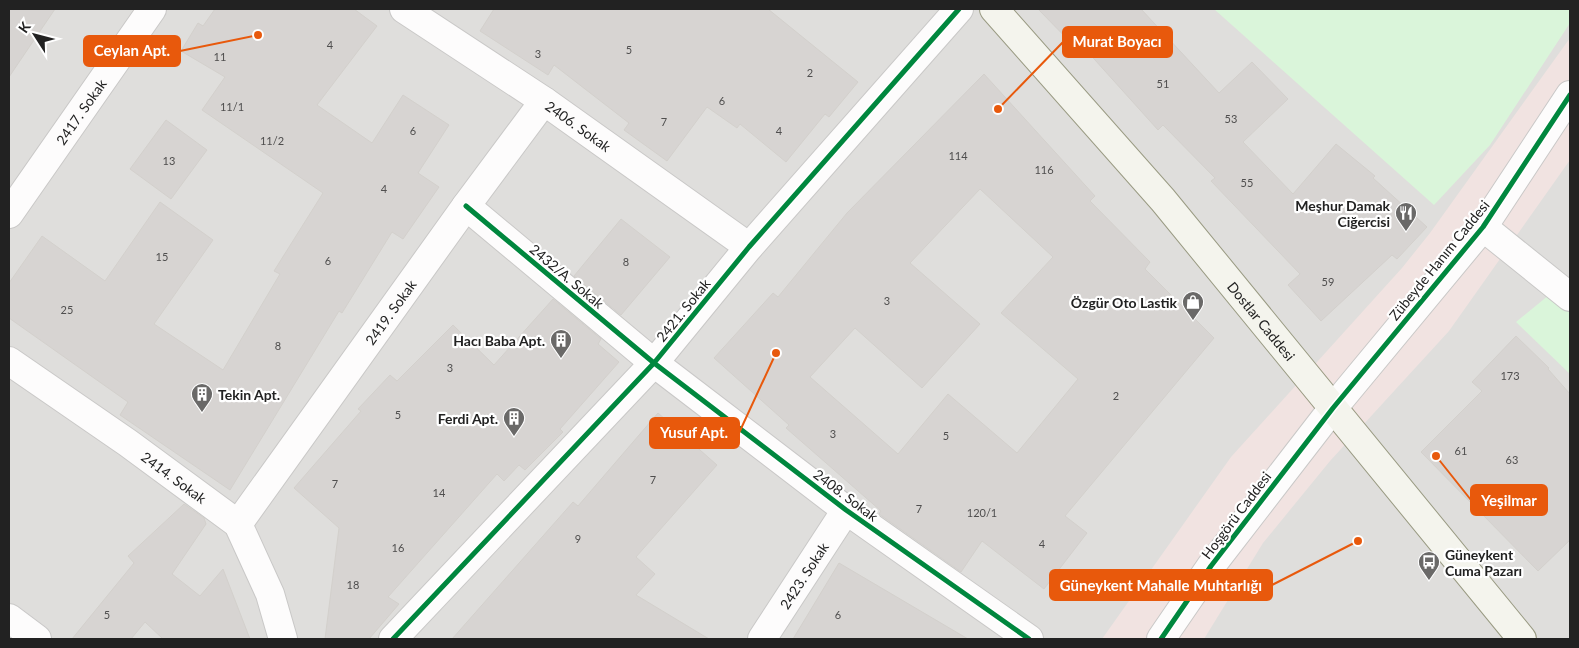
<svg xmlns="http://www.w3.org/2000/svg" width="1579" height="648" viewBox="0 0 1579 648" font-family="Lato,sans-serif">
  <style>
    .residential { fill: #dfdedc }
    .commercial { fill: #f1e3e1 }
    .park { fill: #daf5da }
    .building { fill: #d7d4d2; stroke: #d3d0cc; fill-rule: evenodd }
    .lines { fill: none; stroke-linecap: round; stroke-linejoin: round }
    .minor-casing { stroke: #c9c8c7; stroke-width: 30 }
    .tertiary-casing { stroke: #c9c8c7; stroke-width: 30 }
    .secondary-casing { stroke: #999a82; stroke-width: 30 }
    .minor { stroke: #fdfcfc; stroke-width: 28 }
    .tertiary { stroke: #fdfcfc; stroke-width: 28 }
    .secondary { stroke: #f4f4ed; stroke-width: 28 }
    .cycleway-casing { stroke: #fff; stroke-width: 8 }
    .cycleway { stroke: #00873e; stroke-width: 5 }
    .labels { text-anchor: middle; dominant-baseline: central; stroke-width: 4.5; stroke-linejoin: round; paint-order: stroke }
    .number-label { font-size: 11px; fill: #4f4e4e }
    .street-label { font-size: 14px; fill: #222; stroke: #fff }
    .poi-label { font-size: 14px; font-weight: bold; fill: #222; stroke: #fff; text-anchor: end }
    .leader { fill: none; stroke: #e8590c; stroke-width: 2 }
    .callout-dot { fill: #e8590c; stroke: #fff; stroke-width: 2 }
    .callout { fill: #e8590c; stroke: #e8590c; stroke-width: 2 }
    .callout-label { font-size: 15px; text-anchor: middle; font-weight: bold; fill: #fff }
  </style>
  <rect width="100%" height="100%" fill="#f0eeeb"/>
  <path class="residential" d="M 9,9 L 1570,9 L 1570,639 L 9,639 Z"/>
  <path class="commercial" d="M 1570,38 L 1570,160 L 1449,331 L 1330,461 L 1263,543 L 1204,639 L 1102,639 L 1231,457 L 1402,268 L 1430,233 Z"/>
  <path class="park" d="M 1214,9 L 1570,9 L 1570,23 L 1490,145 L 1434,205 Z
    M 1549,295 L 1570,313 L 1570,374 L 1516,322 Z"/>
  <path class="building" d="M 9,9 L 55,9 L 9,77 Z
    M 215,9 L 354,9 L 377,26 L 317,105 L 372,143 L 403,95 L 449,125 L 418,173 L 439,187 L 403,239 L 392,232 L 342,313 L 339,311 L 230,490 L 120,415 L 128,402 L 9,318 L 9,283 L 42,236 L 105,281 L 160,202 L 213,240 L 154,324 L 223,370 L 280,274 L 274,271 L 323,193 L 202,110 L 225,77 L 181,51 L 198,23 L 203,26 Z
    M 494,9 L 768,9 L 858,82 L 829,117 L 825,114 L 786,162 L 740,124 L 737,128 L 707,107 L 667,161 L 624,130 L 629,123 L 554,65 L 548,75 L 480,31 Z
    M 1038,9 L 1141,9 L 1219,93 L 1252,62 L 1288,99 L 1243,142 L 1293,194 L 1336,144 L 1375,176 L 1373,178 L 1427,227 L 1397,259 L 1392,255 L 1321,321 L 1288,285 L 1300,274 L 1211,181 L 1215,178 L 1163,125 L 1158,130 L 1086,50 L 1082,54 Z
    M 984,74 L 1095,196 L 1090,201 L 1150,262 L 1145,269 L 1214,338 L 1065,516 L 1087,533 L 1044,589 L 982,541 L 961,572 L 879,514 L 881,511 L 786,428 L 789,425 L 714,358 L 773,293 L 778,297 L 847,213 ZM 980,189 L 1053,257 L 1001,313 L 1078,379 L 1017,453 L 948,394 L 898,454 L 810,377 L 855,328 L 922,388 L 980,324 L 910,263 Z
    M 166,120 L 207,150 L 171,199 L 130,169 Z
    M 621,219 L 670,257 L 621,315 L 574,276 Z
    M 553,299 L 601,339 L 598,344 L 619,362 L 560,429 L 563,432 L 525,470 L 519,465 L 504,481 L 497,474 L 388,597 L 399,604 L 369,639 L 325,639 L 339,528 L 294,488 L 361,411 L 358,409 L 390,375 L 397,381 L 453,325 L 494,365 Z
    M 1516,336 L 1549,368 L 1548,369 L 1570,394 L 1570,540 L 1538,571 L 1421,452 L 1482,391 L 1472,382 Z
    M 658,413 L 717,465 L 636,557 L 655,574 L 636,595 L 709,639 L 452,639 L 573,502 L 578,506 Z
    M 184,504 L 204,518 L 206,524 L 172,574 L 200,596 L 223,569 L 250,639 L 163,639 L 145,622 L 131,639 L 72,639 L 134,563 L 128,556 Z
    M 839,563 L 968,639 L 793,639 Z"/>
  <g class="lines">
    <g class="minor-casing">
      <g id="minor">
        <path id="s1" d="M 404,9 L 544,101 L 749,247"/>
        <path d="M 466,206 L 654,363 L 846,510 L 1029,639"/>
        <path id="s2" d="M 9,214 L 152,9"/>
        <path d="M 1483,227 L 1570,297"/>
        <path id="s3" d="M 9,361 L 128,443 L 238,524 L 270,594 L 283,639"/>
        <path id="s4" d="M 238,524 L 466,206 L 544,101"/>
        <path d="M 9,618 L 37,639"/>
        <path d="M 393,639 L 654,363 L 749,247 L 959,9"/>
        <path id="s5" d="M 762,639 L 846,510"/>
      </g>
    </g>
    <g class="tertiary-casing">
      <path id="tertiary" d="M 1161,639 L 1211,566 L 1333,408 L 1483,227 L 1570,95"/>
    </g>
    <g class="secondary-casing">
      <g id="secondary">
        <path id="s6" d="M 994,9 L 1163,200 L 1522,639"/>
      </g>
    </g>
    <use href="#minor" class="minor"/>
    <use href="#tertiary" class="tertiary"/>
    <use href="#secondary" class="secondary"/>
    <g class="cycleway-casing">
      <path id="cycleway" d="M 466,206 L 654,363 L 846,510 L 1029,639
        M 393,639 L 654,363 L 749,247 L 959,9
        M 1161,639 L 1211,566 L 1333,408 L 1483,227 L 1570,95"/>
    </g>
    <use href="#cycleway" class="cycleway"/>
  </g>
  <defs>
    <g id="restaurant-pin" transform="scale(1.125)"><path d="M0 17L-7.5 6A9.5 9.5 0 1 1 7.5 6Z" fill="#6a6968" stroke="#fff"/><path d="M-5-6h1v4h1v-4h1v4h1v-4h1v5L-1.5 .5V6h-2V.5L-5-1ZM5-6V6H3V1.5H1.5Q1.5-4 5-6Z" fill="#fff"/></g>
    <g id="shop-pin" transform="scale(1.125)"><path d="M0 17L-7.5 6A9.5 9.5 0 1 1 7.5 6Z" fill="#6a6968" stroke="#fff"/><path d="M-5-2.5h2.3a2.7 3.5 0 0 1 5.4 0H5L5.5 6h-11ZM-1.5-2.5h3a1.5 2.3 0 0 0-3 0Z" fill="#fff"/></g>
    <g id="building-pin" transform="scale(1.125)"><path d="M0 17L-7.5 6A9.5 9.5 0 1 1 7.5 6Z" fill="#6a6968" stroke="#fff"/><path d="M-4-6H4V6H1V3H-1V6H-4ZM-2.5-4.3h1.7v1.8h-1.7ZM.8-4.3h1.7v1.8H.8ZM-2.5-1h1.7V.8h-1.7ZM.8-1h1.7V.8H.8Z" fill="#fff"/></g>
    <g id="bus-pin" transform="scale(1.125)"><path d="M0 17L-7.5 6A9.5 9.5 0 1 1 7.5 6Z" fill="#6a6968" stroke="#fff"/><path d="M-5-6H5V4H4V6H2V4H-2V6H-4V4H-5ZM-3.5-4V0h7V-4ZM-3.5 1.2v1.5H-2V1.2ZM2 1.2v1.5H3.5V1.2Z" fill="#fff"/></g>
  </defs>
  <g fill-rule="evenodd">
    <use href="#restaurant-pin" x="1406" y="213"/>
    <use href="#shop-pin" x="1193" y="302"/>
    <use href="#building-pin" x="561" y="340"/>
    <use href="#building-pin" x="202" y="394"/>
    <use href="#building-pin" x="514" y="418"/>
    <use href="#bus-pin" x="1429" y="562"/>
  </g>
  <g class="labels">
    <g class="number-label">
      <text x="330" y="44">4</text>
      <text x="629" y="49">5</text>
      <text x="538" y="53">3</text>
      <text x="220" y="56">11</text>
      <text x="810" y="72">2</text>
      <text x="1163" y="83">51</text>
      <text x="722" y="100">6</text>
      <text x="232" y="106">11/1</text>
      <text x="1231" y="118">53</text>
      <text x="664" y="121">7</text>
      <text x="413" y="130">6</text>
      <text x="779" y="130">4</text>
      <text x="272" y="140">11/2</text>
      <text x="958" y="155">114</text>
      <text x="169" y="160">13</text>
      <text x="1044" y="169">116</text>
      <text x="1247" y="182">55</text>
      <text x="384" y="188">4</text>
      <text x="162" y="256">15</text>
      <text x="328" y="260">6</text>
      <text x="626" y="261">8</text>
      <text x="1328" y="281">59</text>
      <text x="887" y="300">3</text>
      <text x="67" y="309">25</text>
      <text x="278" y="345">8</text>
      <text x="450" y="367">3</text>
      <text x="1510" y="375">173</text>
      <text x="1116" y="395">2</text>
      <text x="398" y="414">5</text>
      <text x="833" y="433">3</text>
      <text x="946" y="435">5</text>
      <text x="1461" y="450">61</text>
      <text x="1512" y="459">63</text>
      <text x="653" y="479">7</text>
      <text x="335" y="483">7</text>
      <text x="439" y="492">14</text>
      <text x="919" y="508">7</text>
      <text x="982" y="512">120/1</text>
      <text x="578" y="538">9</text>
      <text x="1042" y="543">4</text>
      <text x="398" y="547">16</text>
      <text x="353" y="584">18</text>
      <text x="107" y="614">5</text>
      <text x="838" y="614">6</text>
    </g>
    <g class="street-label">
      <text stroke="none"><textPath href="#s2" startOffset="125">2417. Sokak</textPath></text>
      <text stroke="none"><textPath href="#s1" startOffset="210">2406. Sokak</textPath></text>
      <text transform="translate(1439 260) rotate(-51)">Zübeyde Hanım Caddesi</text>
      <text transform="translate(567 276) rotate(40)">2432/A. Sokak</text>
      <text transform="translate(683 310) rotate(-51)">2421. Sokak</text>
      <text stroke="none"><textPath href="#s4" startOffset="261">2419. Sokak</textPath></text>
      <text stroke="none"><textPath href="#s6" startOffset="411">Dostlar Caddesi</textPath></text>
      <text stroke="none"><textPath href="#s3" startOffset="202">2414. Sokak</textPath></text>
      <text transform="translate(846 495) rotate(37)">2408. Sokak</text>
      <text transform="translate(1236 515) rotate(-53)">Hoşgörü Caddesi</text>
      <text stroke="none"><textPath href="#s5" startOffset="76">2423. Sokak</textPath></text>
    </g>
    <g class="poi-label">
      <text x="1390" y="205">Meşhur Damak<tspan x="1390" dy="16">Ciğercisi</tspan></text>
      <text x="1177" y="302">Özgür Oto Lastik</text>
      <text x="545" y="340">Hacı Baba Apt.</text>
      <text x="218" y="394" text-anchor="start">Tekin Apt.</text>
      <text x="498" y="418">Ferdi Apt.</text>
      <text x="1445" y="554" text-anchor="start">Güneykent<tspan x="1445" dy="16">Cuma Pazarı</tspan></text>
    </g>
  </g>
  <path class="leader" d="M998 109L1063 42M258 35L180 51M776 353L739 433M1436 456L1471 500M1358 541L1272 585"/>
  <g class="callout-dot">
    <circle cx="998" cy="109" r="5"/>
    <circle cx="258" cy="35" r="5"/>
    <circle cx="776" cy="353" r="5"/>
    <circle cx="1436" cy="456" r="5"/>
    <circle cx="1358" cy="541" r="5"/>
  </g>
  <g class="callout">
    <rect x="1063" y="27" width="109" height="30" rx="5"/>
    <rect x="84" y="36" width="96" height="30" rx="5"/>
    <rect x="650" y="418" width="89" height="30" rx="5"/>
    <rect x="1471" y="485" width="76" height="30" rx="5"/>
    <rect x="1050" y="570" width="222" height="30" rx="5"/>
  </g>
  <g class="callout-label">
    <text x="1117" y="47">Murat Boyacı</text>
    <text x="132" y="56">Ceylan Apt.</text>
    <text x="694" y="438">Yusuf Apt.</text>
    <text x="1509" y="506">Yeşilmar</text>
    <text x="1161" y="591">Güneykent Mahalle Muhtarlığı</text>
  </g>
  <rect width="1579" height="648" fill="none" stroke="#222222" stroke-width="20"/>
  <g transform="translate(35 35) rotate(306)" stroke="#ffffff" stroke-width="4" paint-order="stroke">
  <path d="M0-4L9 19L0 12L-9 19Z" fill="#222222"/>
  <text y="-8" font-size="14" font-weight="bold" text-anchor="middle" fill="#222222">K</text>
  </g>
</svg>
